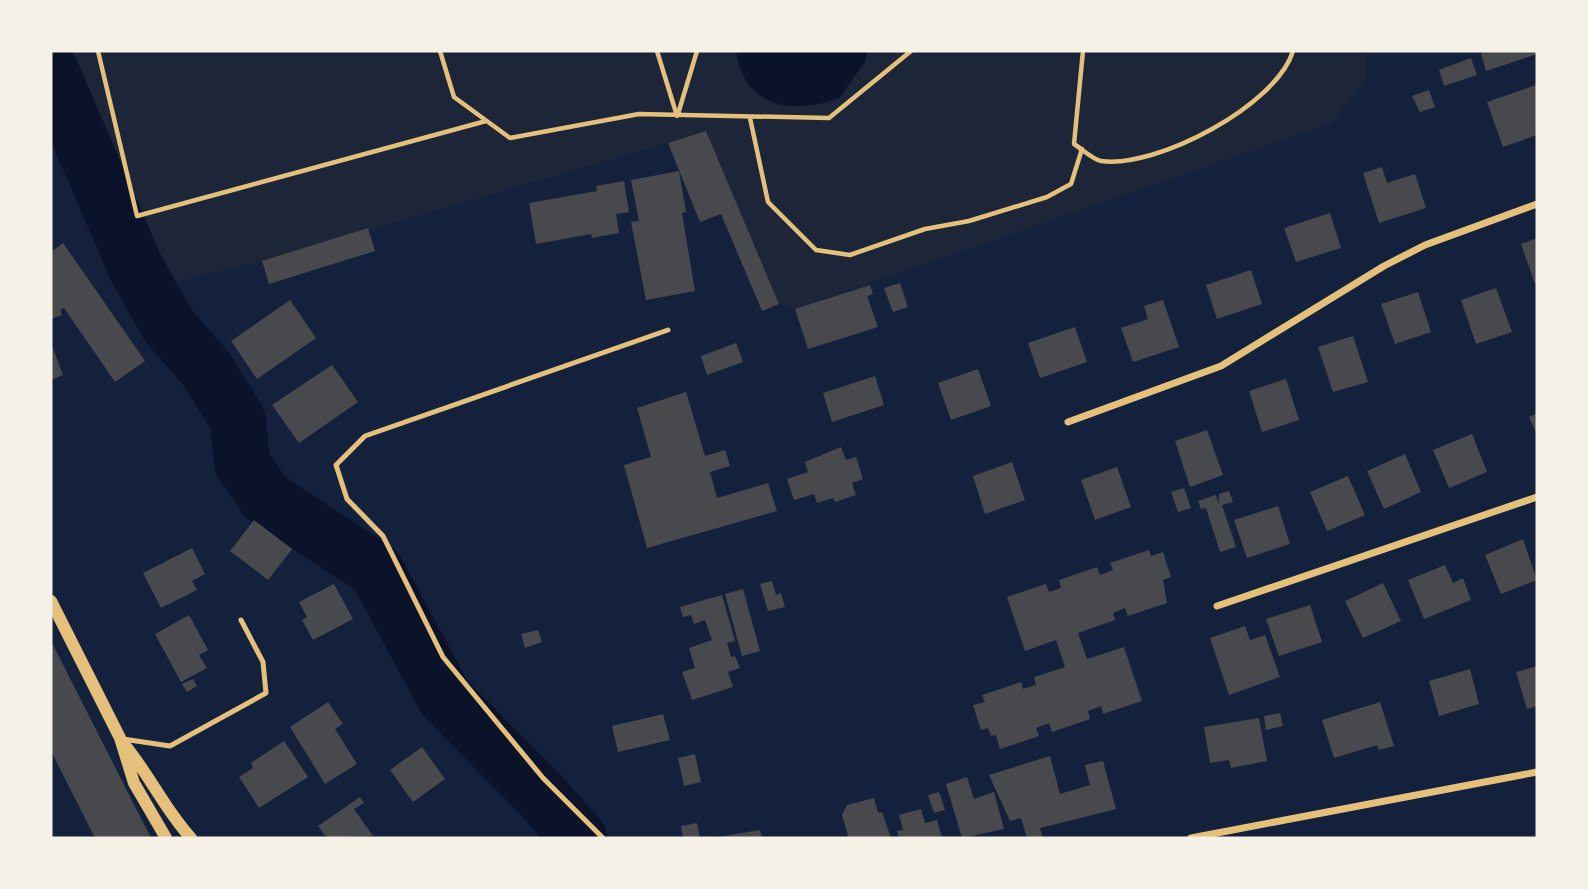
<svg xmlns="http://www.w3.org/2000/svg" width="1588" height="889" viewBox="0 0 1588 889" font-family="Manrope,sans-serif">
  <style>
    .green { fill: #1d2539 }
    .water { fill: #0b132b }
    .lines { fill: none; stroke-linecap: round; stroke-linejoin: round }
    .river { stroke: #0b132b; stroke-width: 56 }
    .building { fill: #48494c }
    .path { stroke: #e5c07b; stroke-width: 4.5 }
    .service { stroke: #e5c07b; stroke-width: 5 }
    .minor { stroke: #e5c07b; stroke-width: 7 }
    .tertiary { stroke: #e5c07b; stroke-width: 12 }
  </style>
  <rect width="100%" height="100%" fill="#14213d"/>
  <path class="green" d="M 51,51 L 1367,51 L 1366,79 L 1332,123 L 795,309 L 779,304 L 706,132 L 262,261 L 147,289 L 83,147 L 51,152 Z"/>
  <path class="water" d="M 736,51 L 868,51 L 865,62 L 839,98 C 792,116 744,107 736,51 Z"/>
  <g class="lines">
    <path class="river" d="M 51,71 L 136,268 L 168,325 L 207,370 L 238,420 L 242,463 L 266,498 L 376,570 L 445,698 L 538,792 L 579,838"/>
  </g>
  <path class="building" d="M 1488,51 L 1537,51 L 1537,54 L 1486,71 L 1481,53 Z
    M 1471,58 L 1477,75 L 1444,86 L 1439,70 Z
    M 1536,85 L 1537,135 L 1503,147 L 1487,102 Z
    M 1429,90 L 1435,107 L 1420,112 L 1412,96 Z
    M 706,131 L 779,304 L 762,311 L 721,214 L 700,222 L 668,143 Z
    M 1382,167 L 1387,183 L 1415,174 L 1426,208 L 1379,223 L 1363,173 Z
    M 679,171 L 686,212 L 682,213 L 695,291 L 646,300 L 631,222 L 639,221 L 631,180 Z
    M 624,181 L 629,212 L 616,214 L 619,233 L 592,238 L 591,234 L 536,244 L 529,203 L 597,191 L 596,186 Z
    M 1330,213 L 1341,248 L 1296,262 L 1284,228 Z
    M 368,228 L 375,251 L 269,284 L 262,261 Z
    M 1537,238 L 1537,283 L 1535,284 L 1521,244 Z
    M 63,243 L 145,361 L 115,382 L 64,308 L 60,310 L 62,315 L 51,319 L 51,252 Z
    M 1251,270 L 1262,304 L 1217,319 L 1206,285 Z
    M 900,283 L 908,307 L 893,312 L 884,288 Z
    M 870,285 L 873,294 L 867,296 L 878,327 L 808,349 L 795,309 Z
    M 1496,288 L 1512,332 L 1476,344 L 1461,300 Z
    M 1418,292 L 1431,332 L 1395,344 L 1381,304 Z
    M 290,300 L 316,338 L 257,379 L 231,341 Z
    M 1163,300 L 1179,347 L 1133,362 L 1121,328 L 1148,319 L 1144,306 Z
    M 1075,327 L 1087,362 L 1040,378 L 1028,343 Z
    M 1353,336 L 1368,382 L 1333,392 L 1318,347 Z
    M 51,343 L 63,375 L 51,380 Z
    M 736,343 L 743,362 L 707,375 L 701,356 Z
    M 332,365 L 358,402 L 299,443 L 272,405 Z
    M 978,369 L 991,406 L 951,420 L 938,383 Z
    M 875,376 L 884,405 L 832,422 L 823,393 Z
    M 1286,379 L 1299,420 L 1262,432 L 1249,391 Z
    M 686,392 L 705,456 L 725,450 L 730,466 L 710,472 L 717,498 L 768,483 L 777,511 L 647,548 L 624,465 L 651,457 L 637,408 Z
    M 1537,413 L 1537,435 L 1529,417 Z
    M 1207,430 L 1223,475 L 1190,487 L 1175,441 Z
    M 1472,434 L 1487,472 L 1449,488 L 1433,450 Z
    M 841,447 L 846,460 L 856,457 L 863,479 L 852,483 L 856,495 L 835,502 L 833,498 L 817,503 L 814,494 L 794,500 L 787,479 L 808,472 L 805,462 Z
    M 1405,454 L 1421,492 L 1384,509 L 1367,471 Z
    M 1012,462 L 1025,500 L 985,514 L 973,476 Z
    M 1117,467 L 1131,507 L 1095,520 L 1081,480 Z
    M 1348,476 L 1365,515 L 1327,531 L 1310,492 Z
    M 1184,488 L 1191,508 L 1178,512 L 1171,492 Z
    M 1229,491 L 1233,502 L 1222,505 L 1236,547 L 1220,552 L 1206,508 L 1201,509 L 1198,501 L 1216,495 L 1219,504 L 1219,494 Z
    M 1278,506 L 1290,544 L 1247,558 L 1234,520 Z
    M 254,520 L 292,549 L 268,580 L 230,551 Z
    M 1523,539 L 1537,580 L 1501,594 L 1485,555 Z
    M 192,548 L 205,574 L 192,581 L 197,590 L 161,608 L 143,573 Z
    M 1149,550 L 1151,556 L 1163,552 L 1171,577 L 1163,580 L 1167,603 L 1128,616 L 1125,608 L 1113,613 L 1115,620 L 1078,633 L 1087,659 L 1124,647 L 1142,701 L 1103,714 L 1101,706 L 1088,711 L 1090,719 L 1052,732 L 1049,723 L 1036,728 L 1039,736 L 1000,749 L 996,735 L 991,736 L 988,728 L 981,730 L 973,705 L 985,702 L 982,695 L 1021,682 L 1023,689 L 1036,685 L 1034,677 L 1065,667 L 1056,640 L 1025,651 L 1007,597 L 1046,584 L 1049,592 L 1061,588 L 1059,580 L 1097,567 L 1100,575 L 1113,570 L 1110,563 Z
    M 1445,565 L 1453,583 L 1463,578 L 1471,600 L 1424,619 L 1408,580 Z
    M 772,581 L 776,595 L 781,593 L 785,607 L 768,611 L 760,584 Z
    M 1383,583 L 1401,621 L 1363,638 L 1345,601 Z
    M 334,584 L 353,619 L 313,640 L 302,620 L 307,617 L 299,602 Z
    M 743,589 L 760,651 L 742,656 L 725,594 Z
    M 722,595 L 735,641 L 727,643 L 731,657 L 735,656 L 740,668 L 728,672 L 733,687 L 692,700 L 682,672 L 695,668 L 689,648 L 712,640 L 705,620 L 694,624 L 691,615 L 683,617 L 680,607 Z
    M 1310,605 L 1322,642 L 1279,656 L 1266,619 Z
    M 189,615 L 208,650 L 199,655 L 207,668 L 181,682 L 155,634 Z
    M 1245,626 L 1250,640 L 1265,635 L 1280,677 L 1229,695 L 1210,638 Z
    M 538,630 L 542,642 L 525,648 L 521,634 Z
    M 51,641 L 151,838 L 95,838 L 51,751 Z
    M 1537,666 L 1537,706 L 1527,709 L 1516,672 Z
    M 1470,669 L 1479,704 L 1439,716 L 1429,681 Z
    M 193,679 L 197,686 L 187,692 L 182,684 Z
    M 328,702 L 343,724 L 335,729 L 357,764 L 325,784 L 290,727 Z
    M 1380,702 L 1394,746 L 1379,750 L 1377,745 L 1334,758 L 1322,720 Z
    M 1280,713 L 1283,726 L 1266,730 L 1264,716 Z
    M 663,714 L 670,740 L 618,752 L 612,726 Z
    M 1259,718 L 1267,761 L 1231,768 L 1229,760 L 1210,763 L 1204,727 Z
    M 284,741 L 308,777 L 259,808 L 239,777 L 253,768 L 251,763 Z
    M 422,747 L 445,779 L 413,802 L 390,770 Z
    M 695,754 L 701,782 L 684,786 L 678,758 Z
    M 1050,756 L 1060,794 L 1090,785 L 1085,765 L 1103,761 L 1116,809 L 1040,828 L 1043,838 L 1027,838 L 1021,818 L 1010,821 L 989,775 Z
    M 967,777 L 974,799 L 994,792 L 1004,829 L 962,838 L 946,784 Z
    M 939,792 L 945,810 L 934,813 L 928,795 Z
    M 360,797 L 364,803 L 354,809 L 373,836 L 327,838 L 318,826 Z
    M 874,798 L 878,813 L 882,812 L 891,838 L 846,838 L 848,835 L 842,815 L 847,805 Z
    M 921,809 L 925,823 L 937,820 L 942,838 L 899,838 L 897,831 L 903,830 L 899,815 Z
    M 697,823 L 700,838 L 683,838 L 681,826 Z
    M 760,830 L 762,838 L 718,838 L 718,837 Z"/>
  <g class="lines">
    <path class="path" d="M 98,51 L 137,216 L 486,121
      M 440,51 L 454,97 L 510,138 L 639,114 L 829,118 L 911,51
      M 657,51 L 677,116
      M 1083,51 L 1074,144 C 1082,149 1092,159 1101,161 C 1156,169 1277,105 1293,51
      M 678,114 L 697,51
      M 750,118 L 768,202 L 816,250 L 850,255 L 925,229 L 969,221 L 1047,197 L 1071,184 L 1082,149"/>
    <path class="service" d="M 123,739 L 170,746 L 266,693 L 263,662 L 241,620
      M 603,838 L 543,778 L 443,657 L 383,536 L 347,499 L 336,465 L 365,436 L 668,330"/>
    <path class="minor" d="M 1068,422 L 1221,366 L 1384,266 L 1425,245 L 1537,204
      M 1217,606 L 1537,497
      M 1191,838 L 1537,772"/>
    <path class="tertiary" d="M 51,601 L 120,738 L 134,783 L 166,838
      M 124,744 C 149,774 165,810 191,838"/>
  </g>
  <rect width="1588" height="889" fill="none" stroke="#f6f1e7" stroke-width="105"/>
</svg>
